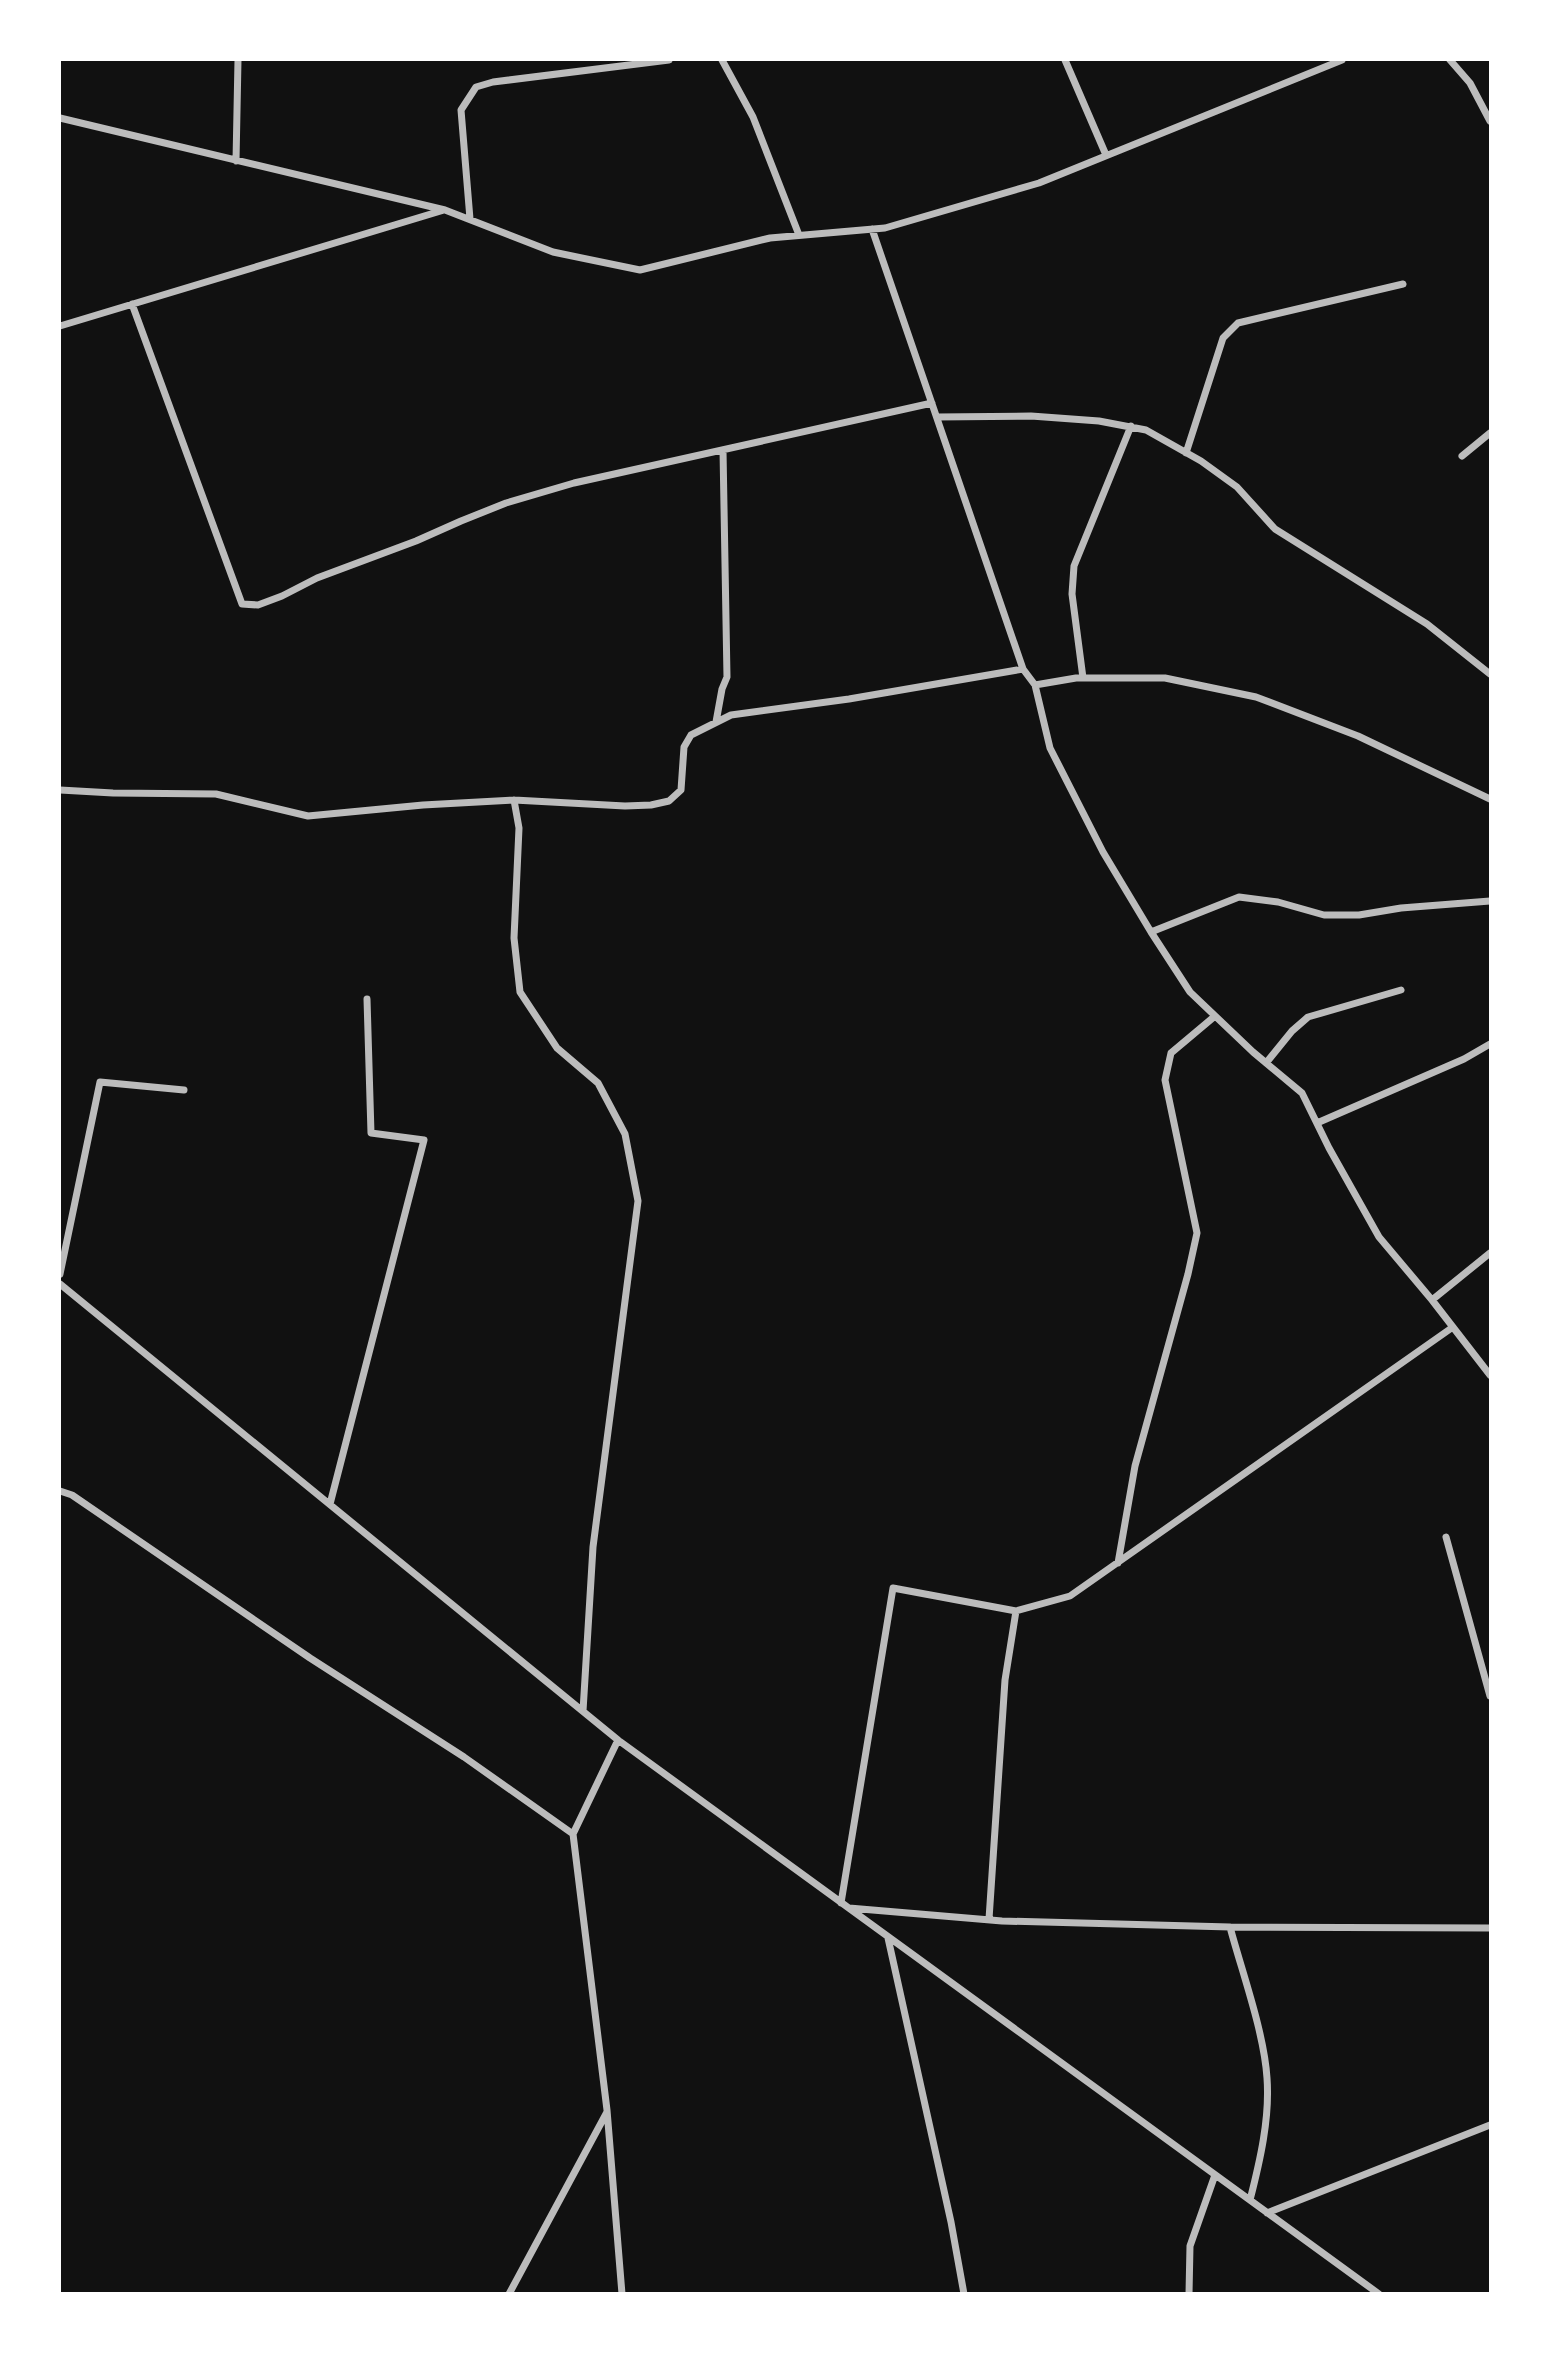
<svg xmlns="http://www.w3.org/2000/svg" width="1550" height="2353" viewBox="0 0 1550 2353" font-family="Rubik,sans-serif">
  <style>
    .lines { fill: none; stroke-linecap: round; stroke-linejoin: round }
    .minor { stroke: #bcbcbc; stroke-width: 7 }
  </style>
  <rect width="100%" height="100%" fill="#111"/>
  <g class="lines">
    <path class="minor" d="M 722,60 L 753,117 L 799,235
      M 1065,60 L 1106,155
      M 1450,60 L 1470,83 L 1490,121
      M 60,118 L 445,210 L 553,252 L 640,270 L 770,238 L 885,228 L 1039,183 L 1342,60
      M 236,161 L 238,60
      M 470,219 L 461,110 L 476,87 L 493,82 L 669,60
      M 872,229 L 1023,669 L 1035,685 L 1076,678 L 1165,678 L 1256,697 L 1358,736 L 1490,799
      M 132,304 L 242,604 L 258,605 L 282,596 L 317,578 L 416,541 L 461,521 L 506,503 L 574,483 L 932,403
      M 60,326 L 444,210
      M 937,417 L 1031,416 L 1099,421 L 1146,430 L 1201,461 L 1237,487 L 1275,529 L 1427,624 L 1490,674
      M 1186,453 L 1223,338 L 1238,323 L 1403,284
      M 1462,456 L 1490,433
      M 1083,678 L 1072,594 L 1074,566 L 1131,426
      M 1035,685 L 1050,748 L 1103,852 L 1151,932 L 1190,992 L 1253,1052 L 1302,1093 L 1329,1148 L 1379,1237 L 1432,1300 L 1490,1375
      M 716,722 L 722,689 L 727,677 L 723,450
      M 60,790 L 113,793 L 216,794 L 308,816 L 423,805 L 514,800 L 625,806 L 651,805 L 669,801 L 681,790 L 684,747 L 691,735 L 731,715 L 849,699 L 1023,669
      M 514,800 L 519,828 L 514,938 L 520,992 L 557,1048 L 598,1083 L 625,1134 L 638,1201 L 593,1547 L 583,1711
      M 1151,932 L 1239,897 L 1278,902 L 1324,915 L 1359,915 L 1401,908 L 1490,901
      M 1266,1063 L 1292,1031 L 1308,1017 L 1401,990
      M 1317,1123 L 1464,1059 L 1490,1044
      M 60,1274 L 100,1082 L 184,1090
      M 60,1284 L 618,1740 L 1379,2294
      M 1432,1300 L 1490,1253
      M 60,1491 L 72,1495 L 310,1658 L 464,1757 L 573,1834
      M 330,1504 L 424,1140 L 371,1133 L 367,999
      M 1446,1537 L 1490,1696
      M 1118,1563 L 1135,1466 L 1188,1274 L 1197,1233 L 1165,1080 L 1171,1053 L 1215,1016
      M 618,1740 L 573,1834 L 607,2110 L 622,2294
      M 841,1903 L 893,1588 L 1016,1611 L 1070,1596 L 1453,1327
      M 849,1908 L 1002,1921 L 1230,1927 L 1490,1928
      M 989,1919 L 1005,1680 L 1016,1611
      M 1230,1927 C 1242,1972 1264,2032 1267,2078 C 1270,2118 1260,2161 1250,2200
      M 888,1938 L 951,2222 L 964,2294
      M 1267,2213 L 1490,2125
      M 509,2294 L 607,2112
      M 1189,2294 L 1190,2246 L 1215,2175"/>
  </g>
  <rect width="1550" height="2353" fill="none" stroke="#ffffff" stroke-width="122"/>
</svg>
